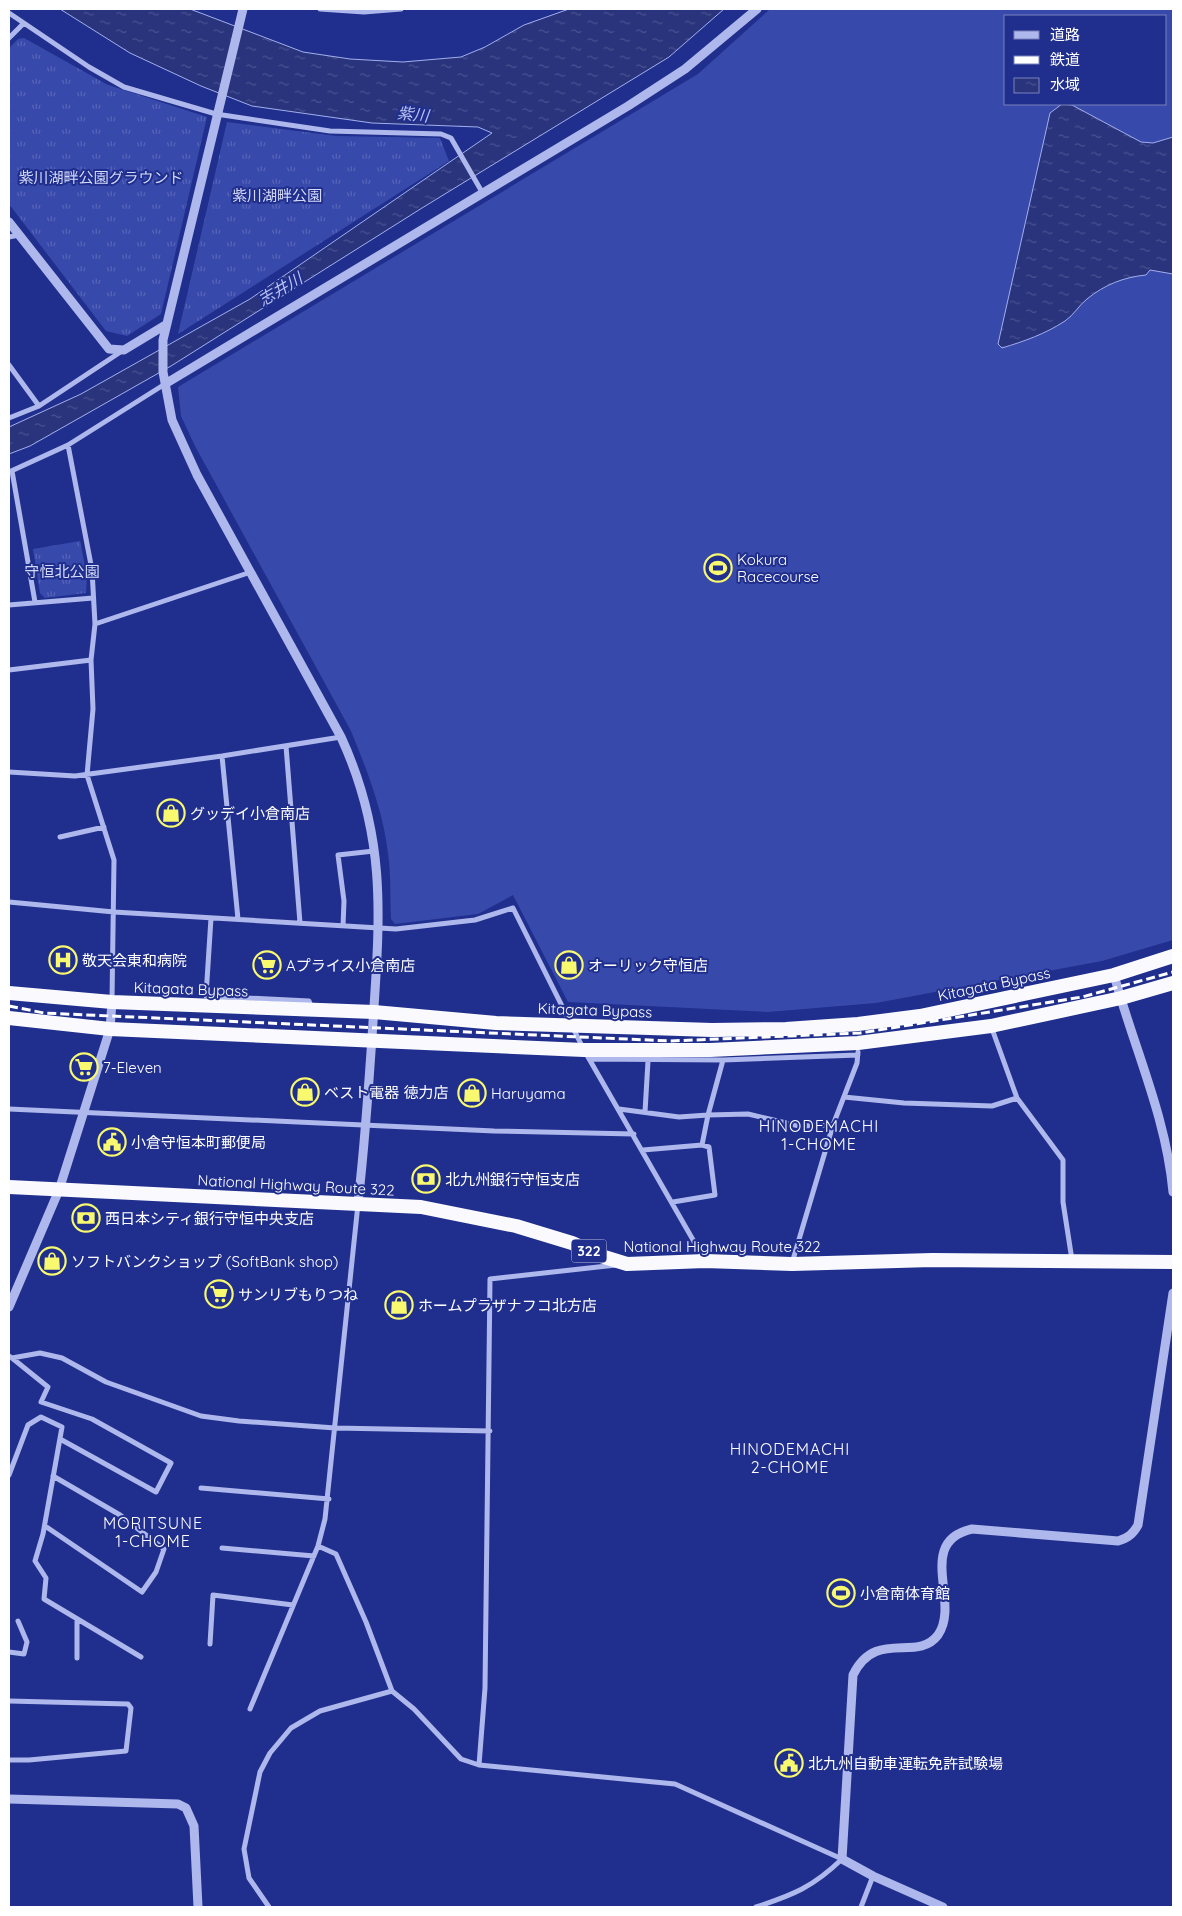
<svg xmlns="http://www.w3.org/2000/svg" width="1182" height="1916" viewBox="0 0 1182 1916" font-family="Quicksand,'Noto Sans JP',sans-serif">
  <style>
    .grass { fill: url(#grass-tufts) }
    .pitch { fill: #3849ac; fill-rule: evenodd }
    .water { fill: url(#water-ripples); stroke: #a2afed }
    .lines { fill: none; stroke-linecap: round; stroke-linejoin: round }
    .minor { stroke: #aeb8ec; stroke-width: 5 }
    .tertiary { stroke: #aeb8ec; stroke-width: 9 }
    .trunk { stroke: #fafafe; stroke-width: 14 }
    .rail { stroke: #fff; stroke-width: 3; stroke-dasharray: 9 4; stroke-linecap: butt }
    .labels { text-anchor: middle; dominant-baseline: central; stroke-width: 4; stroke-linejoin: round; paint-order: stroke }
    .shield { fill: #202f8d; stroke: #bcc1dd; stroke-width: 1 }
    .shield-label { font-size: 14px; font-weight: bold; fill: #fff }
    .park-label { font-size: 15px; fill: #d3d9f9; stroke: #202f8d }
    .poi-label { font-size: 15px; fill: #fff; stroke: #202f8d; text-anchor: start }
    .street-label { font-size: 15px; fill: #fff; stroke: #202f8d }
    .water-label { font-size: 16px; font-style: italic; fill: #bac3f3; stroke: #202f8d }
    .neighbourhood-label { font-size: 16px; letter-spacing: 1px; fill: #fff; stroke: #202f8d }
  </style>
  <defs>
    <pattern id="grass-tufts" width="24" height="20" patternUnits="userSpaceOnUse" patternTransform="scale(1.25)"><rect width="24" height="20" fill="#3849ac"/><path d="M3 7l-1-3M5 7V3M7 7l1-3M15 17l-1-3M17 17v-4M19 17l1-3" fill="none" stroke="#5664b8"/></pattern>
    <pattern id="water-ripples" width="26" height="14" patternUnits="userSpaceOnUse" patternTransform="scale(1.25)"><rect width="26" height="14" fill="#2a347c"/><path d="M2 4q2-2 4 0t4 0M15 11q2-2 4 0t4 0" fill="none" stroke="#4a5290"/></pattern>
  </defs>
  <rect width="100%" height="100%" fill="#202f8d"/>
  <path class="grass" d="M 24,38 L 108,85 L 207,117 L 161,314 L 127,336 L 106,331 L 9,204 L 9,48 L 18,39 Z
    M 227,122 L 336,136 L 440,138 L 449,161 L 178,334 Z
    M 80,541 L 87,576 L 86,593 L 45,598 L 40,593 L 33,549 Z"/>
  <path class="pitch" d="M 770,9 L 1173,9 L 1173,940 L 1102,961 L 876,1003 L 768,1012 L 568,1002 L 513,895 L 478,914 L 395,924 L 391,919 C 390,897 391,875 388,853 C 383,811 367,770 351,731 L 195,446 L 181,416 L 178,387 L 698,74 ZM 1006,16 L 1166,16 L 1166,104 L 1006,104 Z"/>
  <path class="water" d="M 60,9 L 190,9 L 303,52 L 350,59 L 403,62 L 461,57 L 485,47 L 524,25 L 569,9 L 724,9 L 669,57 L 422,208 L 171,366 L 30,446 L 9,454 L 9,427 L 81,394 L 250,299 L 492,133 L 478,127 L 372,123 L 252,106 L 201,86 L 130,53 Z
    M 1062,104 L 1072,105 L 1141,142 L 1153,143 L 1173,137 L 1173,274 L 1150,270 L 1146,275 C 1124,277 1104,285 1087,299 C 1079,305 1074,315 1065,321 C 1045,334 1025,341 1002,348 L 998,344 L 1050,113 Z"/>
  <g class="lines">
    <path class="minor" d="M 320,9 L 364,12 L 401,9
      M 9,13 L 89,67 L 124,87 L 216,114 L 330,131 L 441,134 L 451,138 L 482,192
      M 9,38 L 23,24
      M 9,237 L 19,235
      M 9,365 L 39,406
      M 9,418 L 39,406 L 122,351
      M 68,445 L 92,570 L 95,624 L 91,660 L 93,709 L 87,775 L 114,860 L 112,1000
      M 12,471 L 35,602
      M 9,472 L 68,445 L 165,384
      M 9,605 L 93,598
      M 95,624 L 251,572
      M 9,670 L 91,660
      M 286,746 L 300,923
      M 222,756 L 238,919
      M 9,772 L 75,776 L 222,756 L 341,737
      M 60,837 L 104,827
      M 9,902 L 114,912 L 396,929 L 475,920 L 513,908 L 584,1050 L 704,1259
      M 211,918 L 206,996 L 309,1001 L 312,1009
      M 343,926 L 344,901 L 338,855 L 374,851
      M 991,1026 L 1017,1098 L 1063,1160 L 1063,1202 L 1072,1260
      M 589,1059 L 723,1060 L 858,1055
      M 844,1097 L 904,1103 L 992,1106 L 1017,1098
      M 9,1109 L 494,1131 L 634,1134
      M 619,1109 L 679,1117 L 708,1115 L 723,1060
      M 645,1112 L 648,1061
      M 643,1150 L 702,1145 L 708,1115 L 748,1114 L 799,1126 L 833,1125
      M 673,1202 L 715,1195 L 709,1147 L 702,1145
      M 792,1263 L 833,1125 L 857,1063 L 858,1052
      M 9,1356 L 12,1358 L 40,1353 L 62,1358 L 106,1382 L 201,1416 L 239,1421 L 335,1428 L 490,1431
      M 12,1358 L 48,1387 L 41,1402 L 92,1419 L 171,1463 L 156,1492 L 60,1439
      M 9,1475 L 28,1425 L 41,1417 L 62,1427 L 43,1534 L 35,1561 L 46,1578 L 44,1599 L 141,1657
      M 201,1488 L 329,1499
      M 45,1526 L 142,1592 L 156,1572 L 164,1549 L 120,1515 L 53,1476
      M 318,1546 L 336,1554 L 366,1622 L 392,1691 L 414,1709 L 461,1759 L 479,1765 L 675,1784 L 842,1859 C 813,1887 793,1895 756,1907
      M 222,1548 L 314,1556
      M 210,1644 L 213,1595 L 293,1605
      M 9,1652 L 24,1654 L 27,1642 L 18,1621
      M 77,1658 L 77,1619
      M 9,1701 L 128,1704 L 131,1708 L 126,1751 L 29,1760 L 9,1760
      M 250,1709 L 318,1546 L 325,1519 L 358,1204
      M 479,1765 L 485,1688 L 490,1279 L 616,1265
      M 269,1907 L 249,1878 L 244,1849 L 260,1772 L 270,1753 L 291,1728 L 320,1711 L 392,1691
      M 861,1907 L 873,1876"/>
    <path class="tertiary" d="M 243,9 L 163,340 L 163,372 L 172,420 L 197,475 L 341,737 C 387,837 380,916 373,1022 C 369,1083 365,1143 358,1203
      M 9,222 L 109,349 L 124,350 L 167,324
      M 165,384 L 628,106 L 685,69 L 757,9
      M 1114,975 C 1134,1048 1166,1116 1173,1192
      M 9,1307 L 59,1190 L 110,1029 L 112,1002
      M 9,1799 L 178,1804 L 186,1808 L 194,1826 L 198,1907
      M 943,1907 L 873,1876 L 842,1859 L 853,1675 C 876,1628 917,1663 938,1635 C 961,1602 915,1542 972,1529 L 1118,1541 C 1128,1538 1133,1534 1138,1525 L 1173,1293"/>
    <path class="trunk" d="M 9,993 L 112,1002 L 374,1012 L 496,1023 L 712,1030 L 786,1029 L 858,1024 L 920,1016 L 1114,975 L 1173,956
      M 9,1018 L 110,1029 L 584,1050 L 710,1050 L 858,1043 L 991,1026 L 1121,998 L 1173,983
      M 9,1187 L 421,1207 L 516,1226 L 572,1243 L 601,1256 L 627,1264 L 705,1261 L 792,1264 L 932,1260 L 1173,1262"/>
    <path class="rail" d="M 9,1006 L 44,1013 L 670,1041 L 860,1033 L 1082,997 L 1173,972"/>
  </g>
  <defs>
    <g id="stadium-ring" transform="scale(1.4375)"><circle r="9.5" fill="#202f8d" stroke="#f8f96f" stroke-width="1.5"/><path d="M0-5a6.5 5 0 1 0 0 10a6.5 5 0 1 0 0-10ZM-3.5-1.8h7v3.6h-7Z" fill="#f8f96f"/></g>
    <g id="shop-ring" transform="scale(1.4375)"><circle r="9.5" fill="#202f8d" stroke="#f8f96f" stroke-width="1.5"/><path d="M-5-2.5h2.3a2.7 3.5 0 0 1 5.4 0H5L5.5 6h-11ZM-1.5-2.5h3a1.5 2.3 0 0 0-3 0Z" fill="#f8f96f"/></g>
    <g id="hospital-ring" transform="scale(1.4375)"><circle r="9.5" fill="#202f8d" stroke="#f8f96f" stroke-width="1.5"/><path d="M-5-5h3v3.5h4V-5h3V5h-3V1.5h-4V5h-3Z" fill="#f8f96f"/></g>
    <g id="supermarket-ring" transform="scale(1.4375)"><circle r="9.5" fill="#202f8d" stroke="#f8f96f" stroke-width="1.5"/><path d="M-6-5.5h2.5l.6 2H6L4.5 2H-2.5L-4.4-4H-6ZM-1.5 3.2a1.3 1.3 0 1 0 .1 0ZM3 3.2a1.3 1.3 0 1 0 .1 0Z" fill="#f8f96f"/></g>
    <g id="civic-ring" transform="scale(1.4375)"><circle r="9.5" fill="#202f8d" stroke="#f8f96f" stroke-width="1.5"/><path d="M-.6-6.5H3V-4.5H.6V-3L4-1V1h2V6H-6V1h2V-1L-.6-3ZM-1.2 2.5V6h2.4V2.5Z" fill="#f8f96f"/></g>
    <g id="bank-ring" transform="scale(1.4375)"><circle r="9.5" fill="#202f8d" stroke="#f8f96f" stroke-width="1.5"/><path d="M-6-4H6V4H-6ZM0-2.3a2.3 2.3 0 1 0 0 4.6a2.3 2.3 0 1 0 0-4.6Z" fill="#f8f96f"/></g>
  </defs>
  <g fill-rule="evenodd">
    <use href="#stadium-ring" x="718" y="568"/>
    <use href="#shop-ring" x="171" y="813"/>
    <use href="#hospital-ring" x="63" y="960"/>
    <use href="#supermarket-ring" x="267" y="965"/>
    <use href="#shop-ring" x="569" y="965"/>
    <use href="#supermarket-ring" x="84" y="1067"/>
    <use href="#shop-ring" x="305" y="1092"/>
    <use href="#shop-ring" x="472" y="1093"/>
    <use href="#civic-ring" x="112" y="1142"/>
    <use href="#bank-ring" x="426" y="1179"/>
    <use href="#bank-ring" x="86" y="1218"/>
    <use href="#shop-ring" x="52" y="1261"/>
    <use href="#supermarket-ring" x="219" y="1294"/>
    <use href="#shop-ring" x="399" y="1305"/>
    <use href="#stadium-ring" x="841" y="1593"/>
    <use href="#civic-ring" x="789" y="1763"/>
  </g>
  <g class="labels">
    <rect class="shield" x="571.5" y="1239.5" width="35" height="23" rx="4"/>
    <g class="shield-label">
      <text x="589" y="1251">322</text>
    </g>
    <g class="park-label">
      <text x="101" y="177">紫川湖畔公園グラウンド</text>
      <text x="277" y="195">紫川湖畔公園</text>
      <text x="62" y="571">守恒北公園</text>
    </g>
    <g class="poi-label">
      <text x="737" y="559">Kokura<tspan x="737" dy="17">Racecourse</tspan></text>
      <text x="190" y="813">グッデイ小倉南店</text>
      <text x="82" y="960">敬天会東和病院</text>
      <text x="286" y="965">Aプライス小倉南店</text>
      <text x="588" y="965">オーリック守恒店</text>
      <text x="103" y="1067">7-Eleven</text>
      <text x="324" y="1092">ベスト電器 徳力店</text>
      <text x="491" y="1093">Haruyama</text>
      <text x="131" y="1142">小倉守恒本町郵便局</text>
      <text x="445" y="1179">北九州銀行守恒支店</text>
      <text x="105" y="1218">西日本シティ銀行守恒中央支店</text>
      <text x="71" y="1261">ソフトバンクショップ (SoftBank shop)</text>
      <text x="238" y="1294">サンリブもりつね</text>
      <text x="418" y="1305">ホームプラザナフコ北方店</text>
      <text x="860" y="1593">小倉南体育館</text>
      <text x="808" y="1763">北九州自動車運転免許試験場</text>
    </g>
    <g class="street-label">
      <text transform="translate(994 984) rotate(-12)">Kitagata Bypass</text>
      <text transform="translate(191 989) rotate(2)">Kitagata Bypass</text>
      <text transform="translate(595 1010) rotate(2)">Kitagata Bypass</text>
      <text transform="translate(296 1185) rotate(3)">National Highway Route 322</text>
      <text x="722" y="1246">National Highway Route 322</text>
    </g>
    <g class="water-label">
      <text transform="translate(413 114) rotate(6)">紫川</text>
      <text transform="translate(280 289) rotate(-31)">志井川</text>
    </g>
    <g class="neighbourhood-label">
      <text x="819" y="1126">HINODEMACHI<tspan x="819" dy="18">1-CHOME</tspan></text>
      <text x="790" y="1449">HINODEMACHI<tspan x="790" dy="18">2-CHOME</tspan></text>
      <text x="153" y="1523">MORITSUNE<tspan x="153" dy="18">1-CHOME</tspan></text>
    </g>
  </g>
  <rect width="1182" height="1916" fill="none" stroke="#ffffff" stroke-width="20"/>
  <rect x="1004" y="15" width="162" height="90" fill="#202f8d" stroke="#7982bb"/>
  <rect x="1014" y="31" width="25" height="8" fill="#aeb8ec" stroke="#7982bb"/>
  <text x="1050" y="40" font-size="15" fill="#ffffff">道路</text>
  <rect x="1014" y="56" width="25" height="8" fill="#ffffff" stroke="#7982bb"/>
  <text x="1050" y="65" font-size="15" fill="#ffffff">鉄道</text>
  <rect x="1014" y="78" width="25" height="15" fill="url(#water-ripples)" stroke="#7982bb"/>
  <text x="1050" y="90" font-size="15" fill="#ffffff">水域</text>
</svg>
